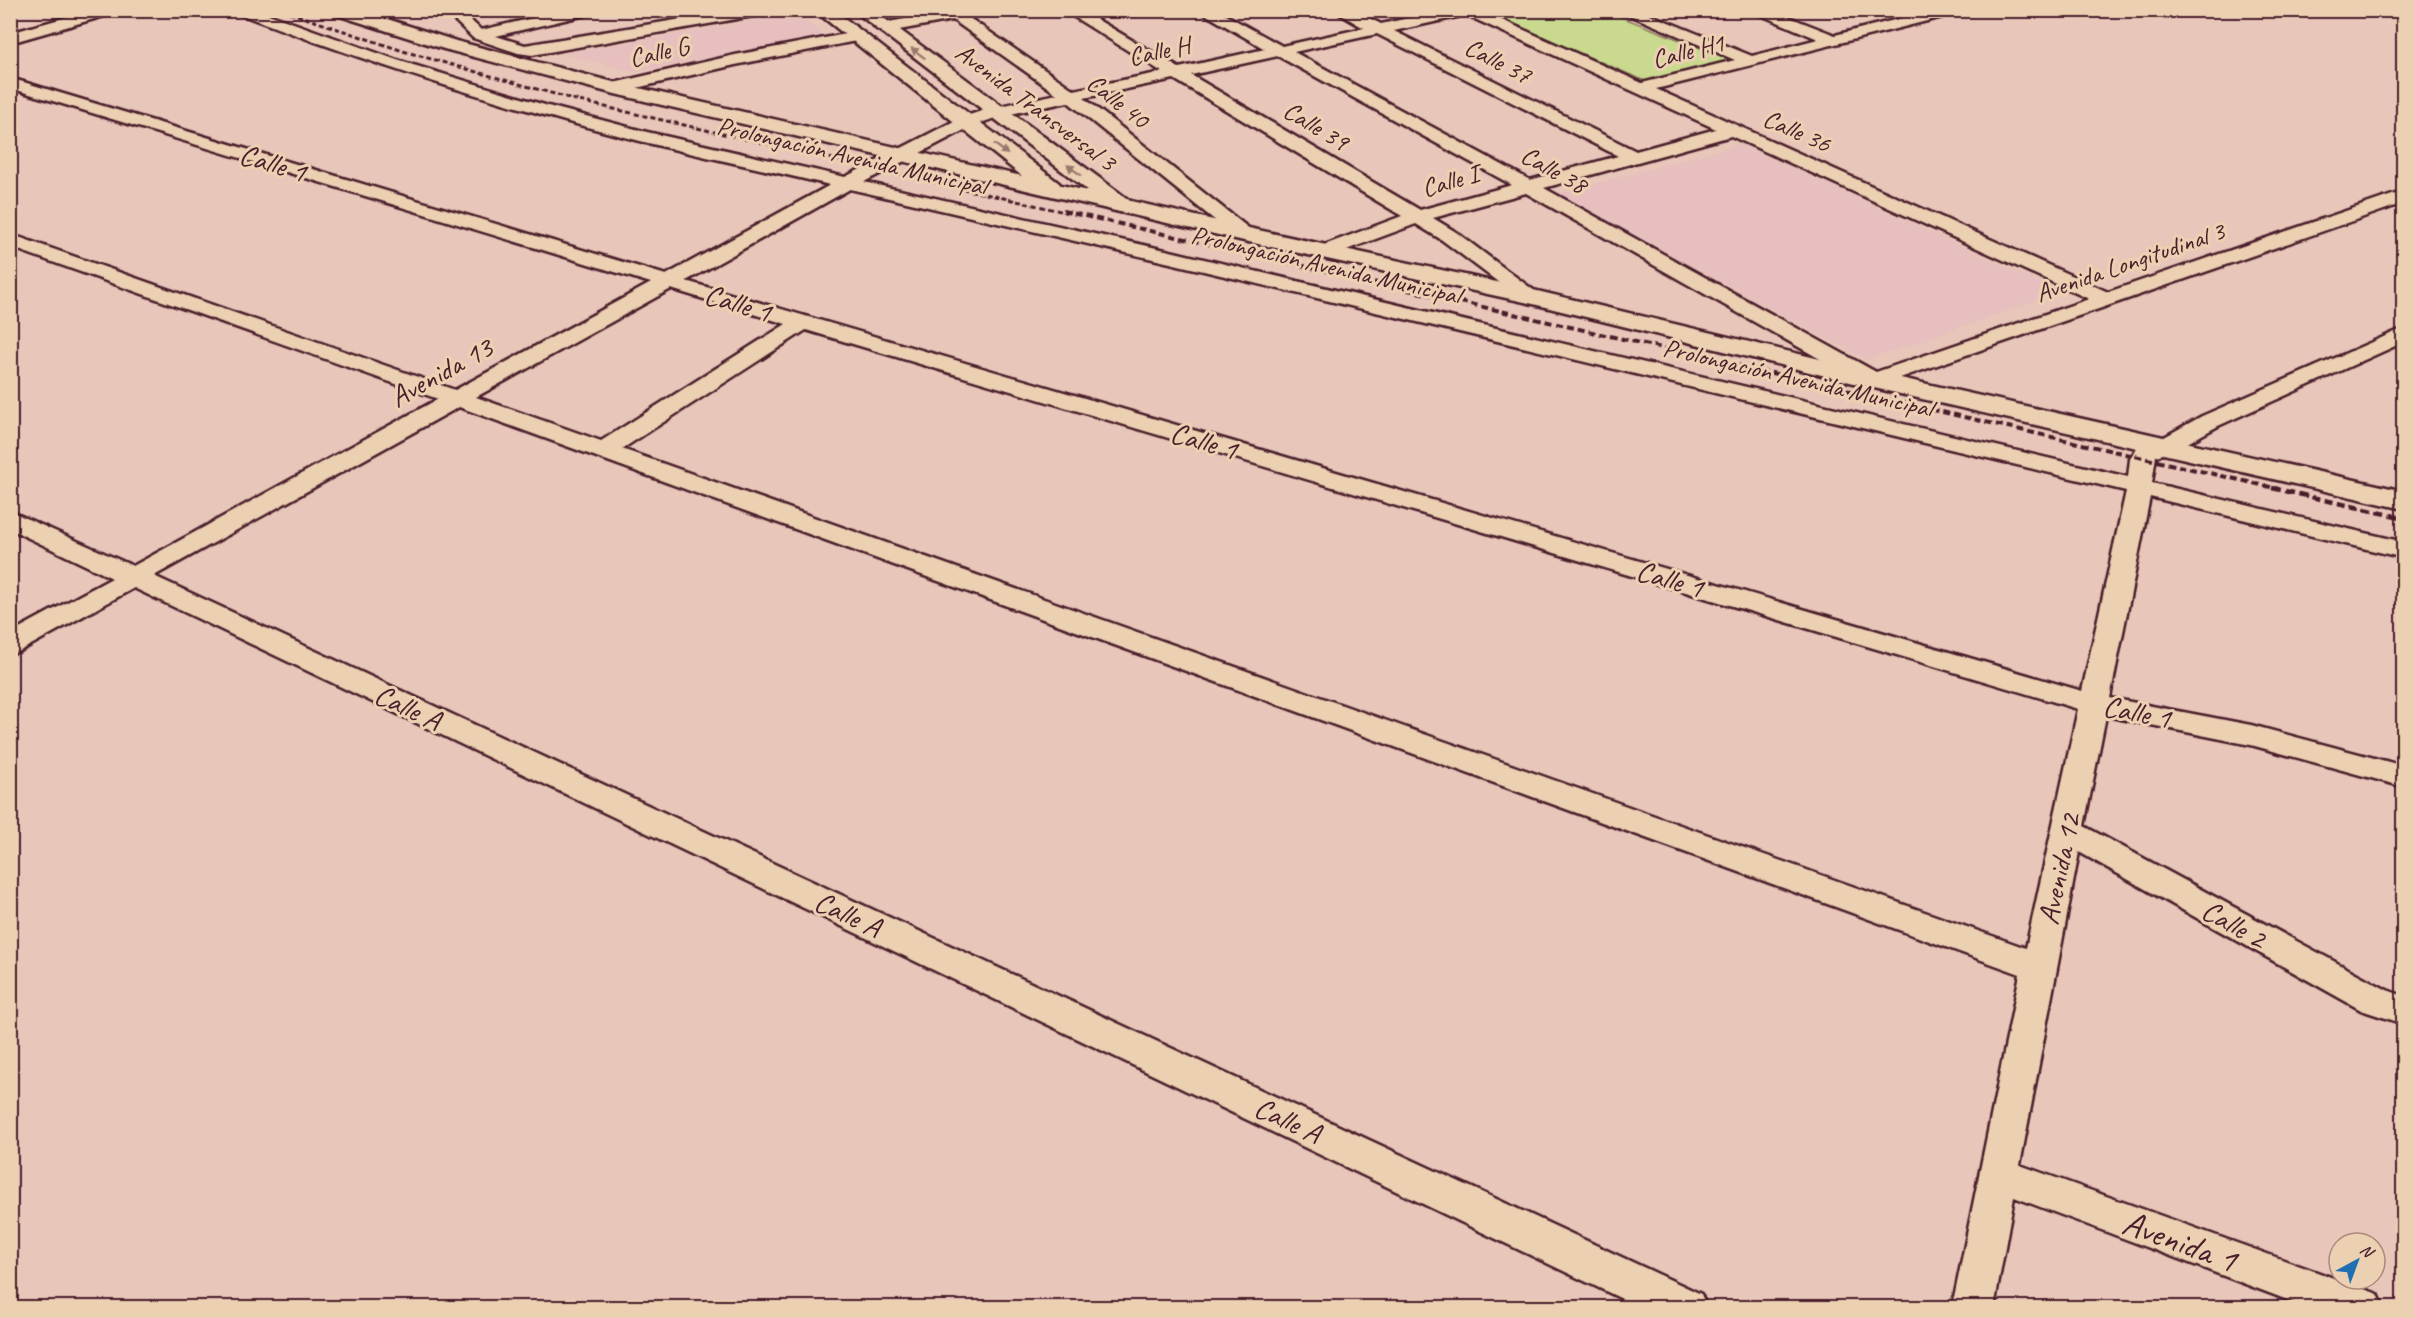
<svg xmlns="http://www.w3.org/2000/svg" width="2414" height="1318" viewBox="0 0 2414 1318" font-family="Caveat,sans-serif">
  <style>
    .built { fill: #e6bfbe }
    .green { fill: #c9da8f; stroke: #8a7c5d; stroke-width: 1.5 }
    .lines { fill: none; stroke-linecap: round; stroke-linejoin: round }
    .minor-casing { stroke: #4a1f2b; stroke-width: 5 }
    .tertiary-casing { stroke: #4a1f2b; stroke-width: 5 }
    .secondary-casing { stroke: #4a1f2b; stroke-width: 5 }
    .minor { fill: #ebd0b2; fill-rule: evenodd }
    .tertiary { fill: #ebd0b2; fill-rule: evenodd }
    .secondary { fill: #ebd0b2; fill-rule: evenodd }
    .rail-far2 { stroke: #4a1f2b; stroke-width: 3; stroke-dasharray: 5 3; stroke-linecap: butt }
    .rail-far1 { stroke: #4a1f2b; stroke-width: 4; stroke-dasharray: 7 4; stroke-linecap: butt }
    .rail { stroke: #4a1f2b; stroke-width: 4.5; stroke-dasharray: 9 4.5; stroke-linecap: butt }
    .oneway { fill: #9a786e }
    .labels { text-anchor: middle; dominant-baseline: central; stroke-width: 6; stroke-linejoin: round; paint-order: stroke }
    .far-street-label { font-size: 26px; fill: #4a1f2b; stroke: #ebd0b2 }
    .street-label { font-size: 30px; fill: #4a1f2b; stroke: #ebd0b2 }
    .near-street-label { font-size: 36px; fill: #4a1f2b; stroke: #ebd0b2 }
  </style>
  <rect width="100%" height="100%" fill="#e8c6b9"/>
  <filter id="ink" filterUnits="userSpaceOnUse"><feTurbulence type="fractalNoise" baseFrequency=".0167" numOctaves="2"/><feDisplacementMap in="SourceGraphic" scale="12" xChannelSelector="R" yChannelSelector="G"/><feConvolveMatrix kernelMatrix="1 2 1 2 8 2 1 2 1" color-interpolation-filters="sRGB"/></filter>
  <g filter="url(#ink)">
    <path class="built" d="M 796,13 L 826,37 L 636,72 L 563,54 Z
      M 1741,144 L 2060,292 L 1867,360 L 1557,194 Z"/>
    <path class="green" d="M 1498,10 L 1606,11 L 1731,60 L 1645,81 L 1487,13 Z"/>
    <g class="lines">
      <g class="minor-casing">
        <path id="minor" d="M 92,10 L 117,10 L 115,13 L 10,43 L 10,33 Z
          M 235,10 L 257,10 L 397,60 L 548,106 L 647,132 L 845,177 L 960,118 L 991,108 L 1057,94 L 953,20 L 883,33 L 875,28 L 883,23 L 955,10 L 980,10 L 979,15 L 968,17 L 1074,90 L 1162,72 L 1063,10 L 1081,10 L 1179,68 L 1265,49 L 1198,10 L 1217,10 L 1282,46 L 1364,28 L 1333,10 L 1353,10 L 1381,24 L 1446,10 L 1480,10 L 1642,83 L 1735,60 L 1618,10 L 1639,10 L 1752,56 L 1818,39 L 1749,10 L 1771,10 L 1835,35 L 1934,10 L 1961,10 L 1959,13 L 1656,89 L 2108,292 L 2404,191 L 2404,203 L 1874,387 L 1866,385 L 1526,193 L 1433,218 L 1456,232 L 1536,292 L 1539,296 L 1536,300 L 1529,302 L 1522,300 L 1442,240 L 1416,224 L 1330,256 L 1316,256 L 1313,252 L 1316,248 L 1402,216 L 1174,79 L 1084,98 L 1251,230 L 1254,234 L 1251,238 L 1237,238 L 1068,102 L 1001,116 L 972,126 L 864,182 L 1170,251 L 2128,477 L 2130,459 L 2138,446 L 2157,441 L 2202,416 L 2404,328 L 2404,342 L 2218,426 L 2173,451 L 2156,456 L 2152,483 L 2404,542 L 2404,558 L 2150,497 L 2110,698 L 2251,725 L 2404,766 L 2404,787 L 2251,745 L 2106,716 L 2084,826 L 2387,990 L 2404,996 L 2404,1024 L 2361,1010 L 2079,852 L 2020,1165 L 2378,1294 L 2384,1308 L 2309,1308 L 2014,1197 L 1994,1308 L 1952,1308 L 2020,974 L 459,407 L 154,576 L 1701,1294 L 1707,1308 L 1641,1308 L 134,588 L 20,651 L 10,654 L 10,633 L 112,578 L 10,529 L 10,511 L 133,566 L 438,399 L 10,247 L 10,234 L 455,390 L 651,283 L 10,88 L 10,78 L 666,275 L 830,185 C 767,170 703,157 640,141 C 503,106 368,63 237,13 ZM 1466,15 L 1716,129 L 1636,151 L 1394,31 ZM 1377,34 L 1618,156 L 1530,180 L 1294,52 ZM 1278,56 L 1512,185 L 1420,210 L 1191,75 ZM 1731,136 L 2089,299 L 1876,372 L 1544,188 ZM 850,189 L 1170,263 L 2126,491 L 2082,691 L 686,281 ZM 671,289 L 786,324 L 601,441 L 476,397 ZM 806,330 L 2078,709 L 2026,948 L 622,449 Z
          M 444,10 L 460,10 L 481,30 L 568,10 L 597,10 L 590,14 L 496,36 L 525,45 L 736,10 L 772,10 L 765,14 L 532,55 L 518,53 L 473,38 Z
          M 2389,10 L 2404,10 L 2404,17 Z
          M 856,32 L 861,34 L 864,37 L 861,40 L 735,65 L 615,93 L 607,88 L 609,84 L 735,55 Z"/>
      </g>
      <g class="tertiary-casing">
        <path id="tertiary" d="M 814,10 L 834,10 L 1059,183 L 1062,188 L 1059,193 L 1051,194 L 1043,193 Z
          M 853,10 L 873,10 L 1129,200 L 1132,205 L 1129,210 L 1121,212 L 1113,210 Z"/>
      </g>
      <g class="secondary-casing">
        <path id="secondary" d="M 332,10 L 359,10 L 456,41 L 617,83 L 1244,227 L 1529,289 L 1874,372 L 2404,491 L 2404,509 L 1874,388 L 1529,303 L 1244,241 L 615,94 L 444,49 L 334,14 Z"/>
      </g>
      <use href="#minor" class="minor"/>
      <use href="#tertiary" class="tertiary"/>
      <use href="#secondary" class="secondary"/>
      <path class="rail-far2" d="M 282,10 L 403,51 L 579,101 L 1069,213"/>
      <path class="rail-far1" d="M 1063,211 L 2279,489"/>
      <path class="rail" d="M 2272,488 L 2404,518"/>
    </g>
    <defs><path id="oneway-solid" d="M-6-.8H1V-3.2L6.5 0L1 3.2V.8H-6Z" transform="scale(1.5)"/></defs>
    <g class="oneway">
      <use href="#oneway-solid" transform="translate(918 53) rotate(-143)"/>
      <use href="#oneway-solid" transform="translate(1001 149) rotate(38)"/>
      <use href="#oneway-solid" transform="translate(1074 170) rotate(-143)"/>
    </g>
  </g>
  <g class="labels">
    <g class="far-street-label">
      <text transform="translate(1159 51) rotate(-12)">Calle H</text>
      <text transform="translate(1688 51) rotate(-14)">Calle H1</text>
      <text transform="translate(659 52) rotate(-13)">Calle G</text>
      <text transform="translate(1498 61) rotate(27)">Calle 37</text>
      <text transform="translate(1118 101) rotate(38)">Calle 40</text>
      <text transform="translate(1036 107) rotate(37)">Avenida Transversal 3</text>
      <text transform="translate(1316 126) rotate(31)">Calle 39</text>
      <text transform="translate(1797 131) rotate(24)">Calle 36</text>
      <text transform="translate(852 156) rotate(13)">Prolongación Avenida Municipal</text>
      <text transform="translate(1554 170) rotate(29)">Calle 38</text>
      <text transform="translate(1450 181) rotate(-16)">Calle I</text>
      <text transform="translate(2130 262) rotate(-19)">Avenida Longitudinal 3</text>
      <text transform="translate(1326 265) rotate(13)">Prolongación Avenida Municipal</text>
      <text transform="translate(1798 378) rotate(13)">Prolongación Avenida Municipal</text>
    </g>
    <g class="street-label">
      <text transform="translate(273 163) rotate(17)">Calle 1</text>
      <text transform="translate(738 303) rotate(17)">Calle 1</text>
      <text transform="translate(441 372) rotate(-29)">Avenida 13</text>
      <text transform="translate(1204 441) rotate(16)">Calle 1</text>
      <text transform="translate(1670 579) rotate(16)">Calle 1</text>
      <text transform="translate(408 707) rotate(25)">Calle A</text>
      <text transform="translate(2137 712) rotate(11)">Calle 1</text>
      <text transform="translate(2059 869) rotate(-78)">Avenida 12</text>
      <text transform="translate(848 914) rotate(25)">Calle A</text>
      <text transform="translate(2234 924) rotate(29)">Calle 2</text>
      <text transform="translate(1288 1120) rotate(25)">Calle A</text>
    </g>
    <g class="near-street-label">
      <text transform="translate(2180 1241) rotate(20)">Avenida 1</text>
    </g>
  </g>
  <rect width="2414" height="1318" fill="none" stroke="#ebd0b2" stroke-width="36"/>
  <rect x="18" y="18" width="2378" height="1282" fill="none" stroke="#4a1f2b" stroke-width="2" filter="url(#ink)"/>
  <g transform="translate(2357 1261) rotate(41)"><circle r="28" fill="#ebd0b2" stroke="#ab897c" stroke-width="1.5"/>
  <path d="M0-4.5L10 22L0 15L-10 22Z" fill="#1f6fb2"/>
  <text y="-9" font-size="16" font-weight="bold" text-anchor="middle" fill="#4a1f2b">N</text>
  </g>
</svg>
